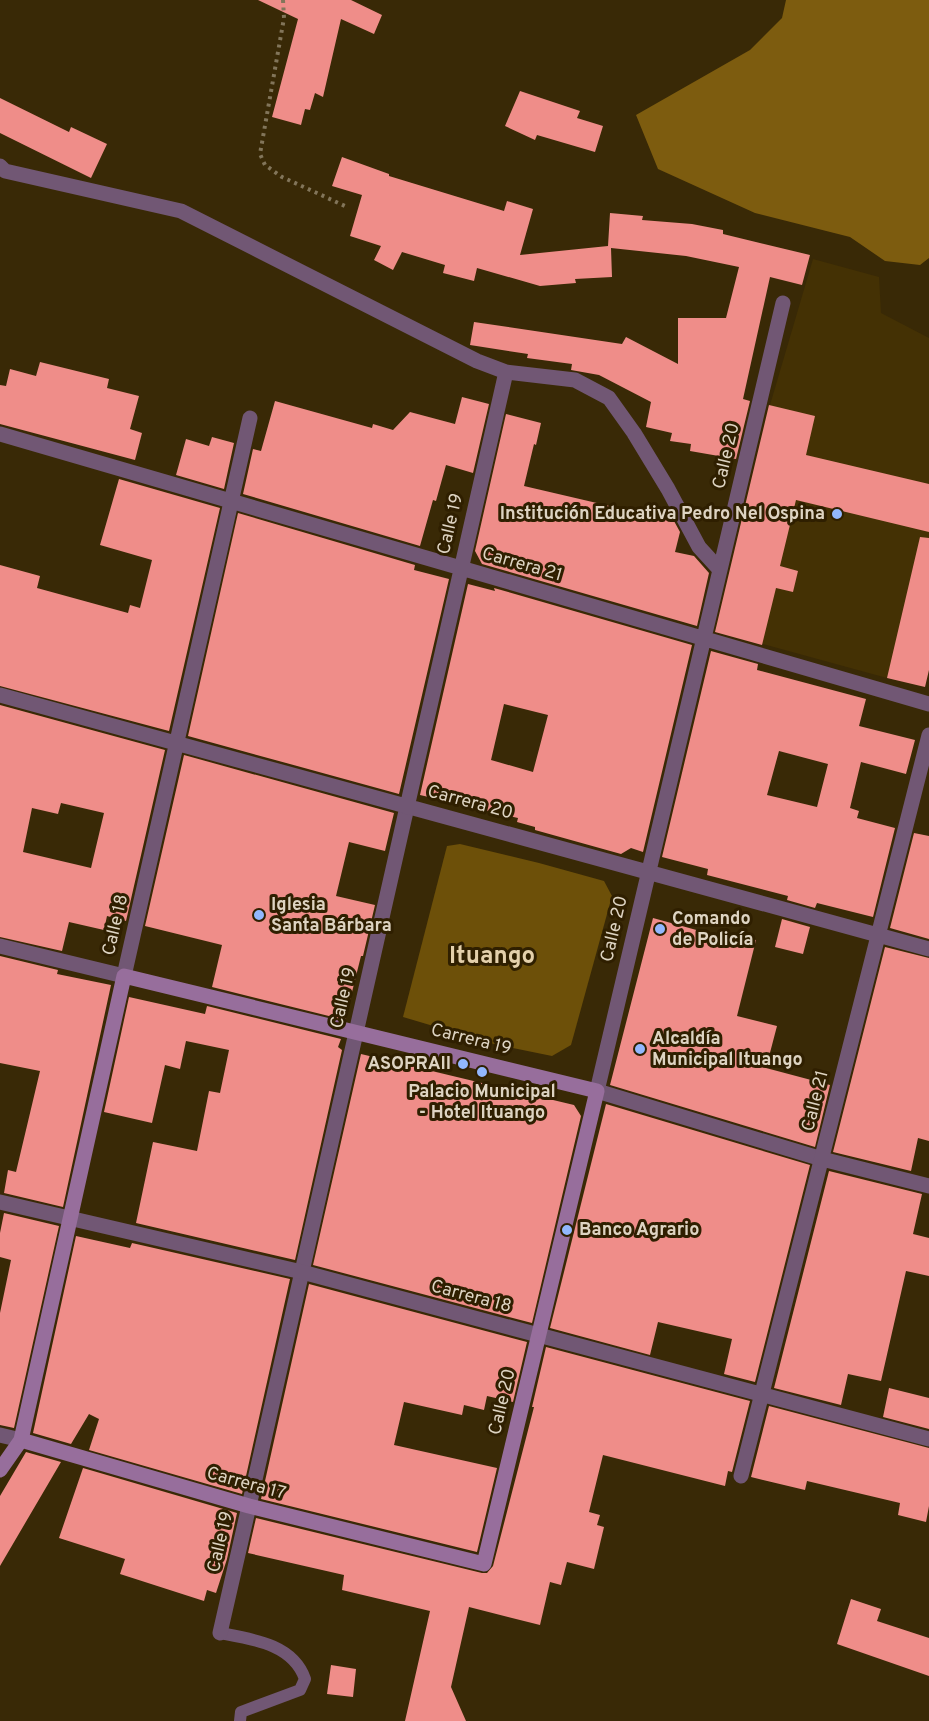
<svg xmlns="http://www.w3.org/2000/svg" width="929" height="1721" viewBox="0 0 929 1721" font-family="Overpass,sans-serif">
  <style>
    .built { fill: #443104 }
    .green { fill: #6d5009 }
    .forest { fill: #7d5c0f }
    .building { fill: #ef8d89; fill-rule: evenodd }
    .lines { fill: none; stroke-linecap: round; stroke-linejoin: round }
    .path { stroke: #82755a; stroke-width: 4; stroke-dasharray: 3 4.5; stroke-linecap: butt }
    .service { stroke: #715774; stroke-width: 12 }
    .pedestrian { stroke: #715774; stroke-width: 15 }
    .minor { stroke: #715774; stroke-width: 15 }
    .secondary { stroke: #976e9c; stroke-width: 15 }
    .poi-dot { fill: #92b7fd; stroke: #2f1f00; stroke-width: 2 }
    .labels { text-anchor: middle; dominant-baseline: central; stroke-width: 6; stroke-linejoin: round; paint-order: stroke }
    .street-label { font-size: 18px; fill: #ded4c2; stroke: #2f1f00 }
    .poi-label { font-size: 18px; font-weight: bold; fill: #ded4c2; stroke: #2f1f00; text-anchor: start }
    .district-label { font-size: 24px; font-weight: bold; fill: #e4d0ab; stroke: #2f1f00 }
  </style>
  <rect width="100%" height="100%" fill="#392906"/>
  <path class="built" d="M 813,259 L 879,277 L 881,313 L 929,338 L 929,670 L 887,678 L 715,631 L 719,623 L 770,405 Z"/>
  <path class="green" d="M 460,844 L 539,863 L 604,881 L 612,896 L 571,1045 L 552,1056 L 494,1044 L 403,1017 L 447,846 Z"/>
  <path class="forest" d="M 786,0 L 929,0 L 929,258 L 920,265 L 885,261 L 850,237 L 755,213 L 658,169 L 636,115 L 750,50 L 782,18 Z"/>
  <path class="building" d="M 258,0 L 351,0 L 382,15 L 374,34 L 341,19 L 323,97 L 315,93 L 310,110 L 305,109 L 301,125 L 272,117 L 298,19 Z
    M 520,91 L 580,111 L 577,118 L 603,126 L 595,152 L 537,135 L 535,140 L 505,126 Z
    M 0,98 L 69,132 L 71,127 L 107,144 L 91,178 L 0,133 Z
    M 342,157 L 389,174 L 389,176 L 504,211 L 507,201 L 533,209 L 520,255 L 608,246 L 610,213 L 643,216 L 642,220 L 692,224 L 723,230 L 723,234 L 810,255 L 802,285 L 770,277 L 743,399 L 750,401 L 736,459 L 690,451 L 691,444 L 670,441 L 672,433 L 646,427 L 651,402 L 599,375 L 571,370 L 572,364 L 527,358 L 528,354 L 470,345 L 474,322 L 622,344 L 626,337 L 678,364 L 678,318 L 726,318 L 739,267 L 686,256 L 611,248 L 612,277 L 575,279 L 576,283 L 540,286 L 477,268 L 474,281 L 443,273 L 445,265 L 402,252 L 393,270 L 374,260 L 381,246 L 350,236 L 362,195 L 332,186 Z
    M 40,362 L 109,379 L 107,388 L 139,396 L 130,429 L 142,433 L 135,460 L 0,424 L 0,385 L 6,386 L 10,369 L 36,376 Z
    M 462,397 L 489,404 L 473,473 L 446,465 L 436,501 L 433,500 L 420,546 L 243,494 L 253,449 L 261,451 L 275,401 L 372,428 L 373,424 L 393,430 L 410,412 L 455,424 Z
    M 769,405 L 815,416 L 806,455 L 929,484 L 929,532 L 796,500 L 780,566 L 798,571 L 793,592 L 776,588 L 762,645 L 715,632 Z
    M 506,414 L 541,423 L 536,445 L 534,444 L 524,486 L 674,521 L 680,532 L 675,552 L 694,556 L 709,573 L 697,626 L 482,564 L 475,551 Z
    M 212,437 L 234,443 L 224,489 L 176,475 L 186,439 L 209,446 Z
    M 119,479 L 220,508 L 169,731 L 0,686 L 0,565 L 40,576 L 37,588 L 128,613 L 130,605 L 140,608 L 152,560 L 100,545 Z
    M 238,513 L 415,565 L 414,570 L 449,579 L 399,794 L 188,736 Z
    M 920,537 L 929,538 L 929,670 L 925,687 L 887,678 Z
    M 468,584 L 495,591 L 494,588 L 692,645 L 643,852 L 631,848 L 621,854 L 535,830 L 535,827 L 517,822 L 518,818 L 420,795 ZM 504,704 L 548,715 L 533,772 L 491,760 Z
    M 711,651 L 758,664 L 757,670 L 866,699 L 859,726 L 915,740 L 906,774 L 861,762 L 850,808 L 859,811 L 857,818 L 895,828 L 873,917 L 817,903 L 815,908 L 787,900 L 788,896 L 707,875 L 708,869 L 662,857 ZM 779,751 L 828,764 L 817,807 L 767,795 Z
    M 0,705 L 165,750 L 126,921 L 107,916 L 104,930 L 69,922 L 62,951 L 0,937 ZM 61,803 L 104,813 L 91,868 L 23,852 L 32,808 L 58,814 Z
    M 184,755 L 394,813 L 385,851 L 349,842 L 336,896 L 375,905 L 363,956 L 361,956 L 345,1020 L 212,987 L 222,945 L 145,926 Z
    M 914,833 L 929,836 L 929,939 L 890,928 Z
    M 653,918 L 729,939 L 730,934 L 756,940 L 737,1016 L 777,1026 L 766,1068 L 830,1085 L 815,1147 L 610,1085 Z
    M 782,919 L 810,927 L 803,954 L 775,947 Z
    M 885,947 L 929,958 L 929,1141 L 918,1138 L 911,1171 L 833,1152 Z
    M 0,956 L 58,970 L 57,974 L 111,985 L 63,1207 L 4,1193 L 8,1170 L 16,1172 L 40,1071 L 0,1063 Z
    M 129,997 L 205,1014 L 207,1006 L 341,1039 L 338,1047 L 342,1050 L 295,1260 L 136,1223 L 153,1142 L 197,1151 L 209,1091 L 220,1093 L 229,1050 L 186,1041 L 180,1069 L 165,1065 L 152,1123 L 104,1112 Z
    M 361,1054 L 574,1105 L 581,1116 L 532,1323 L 313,1265 Z
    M 606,1104 L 810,1165 L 755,1382 L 724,1374 L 732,1339 L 658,1322 L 650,1355 L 550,1328 Z
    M 829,1171 L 922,1194 L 913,1234 L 929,1238 L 929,1276 L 906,1271 L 881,1381 L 848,1374 L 841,1405 L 774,1388 Z
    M 4,1213 L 59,1226 L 14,1428 L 0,1425 L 0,1313 L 11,1260 L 0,1257 L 0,1233 Z
    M 76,1236 L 130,1248 L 132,1243 L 290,1279 L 242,1494 L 89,1450 L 99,1419 L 89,1414 L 71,1444 L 33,1433 Z
    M 309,1284 L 527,1342 L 513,1402 L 487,1396 L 484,1410 L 464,1405 L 462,1415 L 404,1402 L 394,1445 L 497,1468 L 477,1552 L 261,1499 Z
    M 546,1347 L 750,1401 L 732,1472 L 728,1471 L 725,1486 L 603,1455 L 589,1512 L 600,1515 L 597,1525 L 604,1527 L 594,1569 L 567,1562 L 561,1585 L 550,1582 L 540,1625 L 469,1607 L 451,1687 L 466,1721 L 405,1721 L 430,1611 L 342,1590 L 344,1575 L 248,1553 L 256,1518 L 482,1573 L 487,1573 L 493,1566 L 534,1407 L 532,1407 Z
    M 889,1388 L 929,1398 L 929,1429 L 883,1417 Z
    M 769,1406 L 929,1448 L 929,1506 L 926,1522 L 898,1515 L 900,1503 L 807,1481 L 805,1490 L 751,1477 Z
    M 26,1452 L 61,1462 L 0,1566 L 0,1496 Z
    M 83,1468 L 237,1513 L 227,1559 L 216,1593 L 207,1590 L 204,1601 L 120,1574 L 125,1559 L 59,1538 Z
    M 851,1599 L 881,1609 L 877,1621 L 929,1638 L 929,1676 L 837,1644 Z
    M 331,1665 L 356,1669 L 353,1697 L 327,1694 Z"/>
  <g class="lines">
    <path class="path" d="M 283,0 L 284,18 L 260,154 L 265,165 L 282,177 L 345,206"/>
    <path class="service" d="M 220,1633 C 252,1639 293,1644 305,1679 L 300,1690 L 241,1712 L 240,1721"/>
    <path class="pedestrian" d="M 597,1091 L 822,1159
      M 249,1506 L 407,807"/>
    <path class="minor" d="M 0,166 L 5,171 L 181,211 L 477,361 L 506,372 L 575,380 L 609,398 L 634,433 L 668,489 L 699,547 L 720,570
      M 0,434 L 929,704
      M 0,695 L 929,949
      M 407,807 L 506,372
      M 0,946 L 124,976 L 250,418
      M 597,1091 L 783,303
      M 822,1159 L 929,1186
      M 0,1202 L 302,1272 L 929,1439
      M 0,1435 L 21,1440
      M 741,1476 L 929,735
      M 220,1633 L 249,1506"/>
    <path class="secondary" d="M 0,1470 L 21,1440 L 124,976 L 597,1091 L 484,1564 L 249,1506 L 21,1440"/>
  </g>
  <g class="poi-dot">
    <circle cx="837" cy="514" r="6"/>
    <circle cx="259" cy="915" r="6"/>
    <circle cx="660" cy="929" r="6"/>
    <circle cx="640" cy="1049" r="6"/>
    <circle cx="463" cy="1064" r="6"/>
    <circle cx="482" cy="1072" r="6"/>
    <circle cx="567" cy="1230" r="6"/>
  </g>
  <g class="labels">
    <g class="street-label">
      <text transform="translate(727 456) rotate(-77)">Calle 20</text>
      <text transform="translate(451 524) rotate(-77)">Calle 19</text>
      <text transform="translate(522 565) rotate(16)">Carrera 21</text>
      <text transform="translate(470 803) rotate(15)">Carrera 20</text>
      <text transform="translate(116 925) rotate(-77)">Calle 18</text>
      <text transform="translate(615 929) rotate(-77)">Calle 20</text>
      <text transform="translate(344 998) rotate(-77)">Calle 19</text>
      <text transform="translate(471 1040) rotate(14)">Carrera 19</text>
      <text transform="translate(816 1101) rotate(-76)">Calle 21</text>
      <text transform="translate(471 1297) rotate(15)">Carrera 18</text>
      <text transform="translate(503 1402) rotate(-77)">Calle 20</text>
      <text transform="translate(246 1484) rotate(15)">Carrera 17</text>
      <text transform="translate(221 1542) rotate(-77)">Calle 19</text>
    </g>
    <g class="poi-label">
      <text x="825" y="514" text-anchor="end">Institución Educativa Pedro Nel Ospina</text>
      <text x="271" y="905">Iglesia<tspan x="271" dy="21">Santa Bárbara</tspan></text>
      <text x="672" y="919">Comando<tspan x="672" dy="21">de Policía</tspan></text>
      <text x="652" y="1039">Alcaldía<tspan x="652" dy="21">Municipal Ituango</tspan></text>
      <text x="451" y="1064" text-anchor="end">ASOPRAII</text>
      <text x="482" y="1092" text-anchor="middle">Palacio Municipal<tspan x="482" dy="21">- Hotel Ituango</tspan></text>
      <text x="579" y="1230">Banco Agrario</text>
    </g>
    <g class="district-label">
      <text x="492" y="957">Ituango</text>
    </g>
  </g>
</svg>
